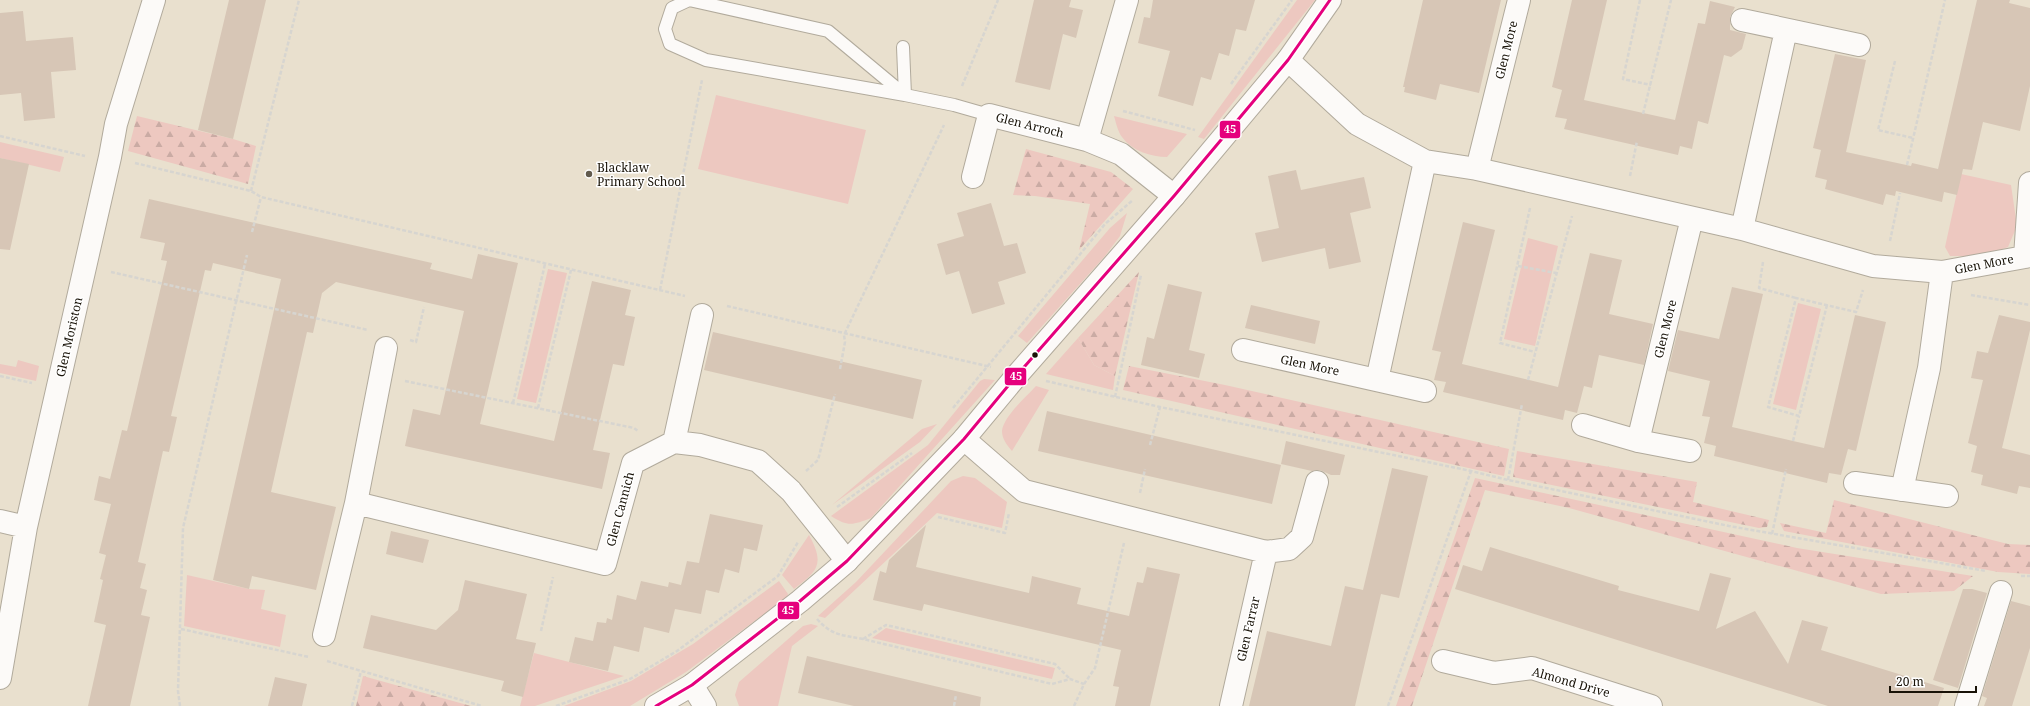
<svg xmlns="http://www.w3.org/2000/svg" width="2030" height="706" viewBox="0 0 2030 706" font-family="'Noto Serif',serif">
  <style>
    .grass { fill: #edc8c0 }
    .forest { fill: url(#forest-firs) }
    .building { fill: #d7c6b6 }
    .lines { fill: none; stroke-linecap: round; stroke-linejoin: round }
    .service-casing { stroke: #b1aa9c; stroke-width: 14 }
    .minor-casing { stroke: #b1aa9c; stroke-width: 24 }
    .tertiary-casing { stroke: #b1aa9c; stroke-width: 24 }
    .path { stroke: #d7d5d0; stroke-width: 2.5; stroke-dasharray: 4 2; stroke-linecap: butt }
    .service { stroke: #fcfaf8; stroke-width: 12 }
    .minor { stroke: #fcfaf8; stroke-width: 22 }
    .tertiary { stroke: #fcfaf8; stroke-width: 22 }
    .bus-1-casing { stroke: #fff; stroke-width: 6 }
    .bus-1 { stroke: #e5007d; stroke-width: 3 }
    .poi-dot { fill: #615a4d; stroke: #fff; stroke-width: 1.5 }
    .bus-dot { fill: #181207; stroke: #fff; stroke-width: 1.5 }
    .labels { text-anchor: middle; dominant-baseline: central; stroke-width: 3; stroke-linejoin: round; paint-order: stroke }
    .street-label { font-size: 12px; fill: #181207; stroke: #fff }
    .poi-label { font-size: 12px; fill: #181207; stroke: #fff; text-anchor: start }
    .line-badge { stroke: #fff; stroke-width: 1.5 }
    .badge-label { font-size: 11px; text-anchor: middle; font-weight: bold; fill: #fff }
  </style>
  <defs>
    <pattern id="forest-firs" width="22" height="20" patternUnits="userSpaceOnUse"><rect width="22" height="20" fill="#edc8c0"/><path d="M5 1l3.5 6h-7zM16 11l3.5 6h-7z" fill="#caaba4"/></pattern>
  </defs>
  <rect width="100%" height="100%" fill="#e9e0ce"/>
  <path class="grass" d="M 1297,0 L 1315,0 L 1204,139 L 1198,137 Z
    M 716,95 L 866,130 L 848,204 L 698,169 Z
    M 1114,116 L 1187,134 L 1167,157 C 1151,157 1132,151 1122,137 C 1118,132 1116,123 1114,116 Z
    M 0,142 L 64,157 L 60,172 L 0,158 Z
    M 1961,174 L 2011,185 L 2017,226 L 2008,247 L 1984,256 L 1950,256 L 1945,247 Z
    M 1127,213 L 1120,236 L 1105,256 L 1027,343 L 1018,336 L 1110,228 Z
    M 1528,238 L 1558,246 L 1535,346 L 1504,339 Z
    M 548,269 L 567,273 L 536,403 L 517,399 Z
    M 1798,303 L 1821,309 L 1796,410 L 1773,404 Z
    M 1078,338 L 1094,365 L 1115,376 L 1113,390 L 1046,374 Z
    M 18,360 L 39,366 L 36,381 L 0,373 L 0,364 L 16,367 Z
    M 984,379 L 995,380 L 871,518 C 853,525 848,527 831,516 L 928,445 L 980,381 Z
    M 1036,386 L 1049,390 L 1012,451 C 1007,445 1002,439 1002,431 C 1003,417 1026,397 1036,386 Z
    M 937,424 L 920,442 L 832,505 L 922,429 Z
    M 963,476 L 975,478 L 1007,502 L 1002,528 L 937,513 L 825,618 L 818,616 L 856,582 L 951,481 Z
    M 809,535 C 825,564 818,571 794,589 L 782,575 Z
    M 187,575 L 249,589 L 265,590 L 261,609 L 286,615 L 280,647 L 184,626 Z
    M 779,581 L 788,594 L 787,597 L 686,672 L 630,706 L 564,706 L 631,681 L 693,644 Z
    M 811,624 L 818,626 L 792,646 L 778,706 L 739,706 L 735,695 L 739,682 L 803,626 Z
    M 886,628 L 1055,668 L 1052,679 L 872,638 Z
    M 534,653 L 624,676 L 535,706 L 520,706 Z"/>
  <path class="forest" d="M 137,116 L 233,139 L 256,146 L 248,184 L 128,151 Z
    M 1026,149 L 1111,172 L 1133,189 L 1079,250 L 1090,204 L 1035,196 L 1013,195 Z
    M 1139,272 L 1115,376 L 1094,365 L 1078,338 Z
    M 1129,366 L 1225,385 L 1509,449 L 1504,476 L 1123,390 Z
    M 1517,451 L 1697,482 L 1693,502 L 1769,520 L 1767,527 L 1759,528 L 1513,477 Z
    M 1475,478 L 1797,548 L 1973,576 L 1954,591 L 1881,594 L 1569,508 L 1485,490 L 1412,706 L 1396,706 Z
    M 1834,500 L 2008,544 L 2030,545 L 2030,574 L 1998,572 L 1784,531 L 1780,523 L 1826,533 Z
    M 363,676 L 471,706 L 356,706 Z"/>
  <path class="building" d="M 229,0 L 266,0 L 233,139 L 198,130 Z
    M 1034,0 L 1071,0 L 1069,7 L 1083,10 L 1076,38 L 1063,34 L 1050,90 L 1015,82 Z
    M 1153,0 L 1255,0 L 1246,31 L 1236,29 L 1229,56 L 1219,53 L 1211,80 L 1201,77 L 1193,106 L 1158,96 L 1170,51 L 1138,43 L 1144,17 L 1150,18 Z
    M 1423,0 L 1501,0 L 1479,93 L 1440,84 L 1436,100 L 1404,92 L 1405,87 L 1403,87 Z
    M 1572,0 L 1607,0 L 1584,100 L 1675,120 L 1698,23 L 1705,24 L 1710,1 L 1735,7 L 1730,17 L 1730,30 L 1746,34 L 1742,49 L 1731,57 L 1724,55 L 1708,124 L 1698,121 L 1692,149 L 1680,146 L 1678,155 L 1564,129 L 1567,119 L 1555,117 L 1562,90 L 1552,87 Z
    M 1977,0 L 2010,0 L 2009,3 L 2030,8 L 2030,86 L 2020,131 L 1983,122 L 1972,170 L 1963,169 L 1957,195 L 1944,192 L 1942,202 L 1896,191 L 1895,196 L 1886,194 L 1883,205 L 1825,189 L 1827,180 L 1815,177 L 1821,150 L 1813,148 L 1835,54 L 1866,60 L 1846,152 L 1911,166 L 1912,163 L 1938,169 Z
    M 23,11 L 26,41 L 73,37 L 76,70 L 51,72 L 55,118 L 24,121 L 21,93 L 0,95 L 0,13 Z
    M 0,158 L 29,164 L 10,250 L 0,249 Z
    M 1296,170 L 1301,190 L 1364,177 L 1371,208 L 1350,213 L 1361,262 L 1329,269 L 1325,248 L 1262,262 L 1255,233 L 1279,228 L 1268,176 Z
    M 149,199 L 432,263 L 430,269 L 472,279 L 478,254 L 518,263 L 480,424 L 554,441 L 592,281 L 631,290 L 625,315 L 635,317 L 624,366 L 613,364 L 593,450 L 610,453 L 602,489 L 405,446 L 413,409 L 440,415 L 464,311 L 336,282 L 322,293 L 313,333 L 307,332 L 271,492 L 336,507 L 316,590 L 252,576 L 249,589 L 213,580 L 281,279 L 213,263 L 211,271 L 205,270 L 171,416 L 177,417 L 169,452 L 163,451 L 138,562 L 146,564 L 140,588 L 147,590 L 141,615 L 150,617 L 130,706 L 88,706 L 106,625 L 94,622 L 103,580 L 100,579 L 106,555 L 99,553 L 111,504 L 94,500 L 99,476 L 110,479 L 122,430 L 127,431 L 167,261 L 161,260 L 165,243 L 140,238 Z
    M 991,203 L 1004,246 L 1017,243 L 1026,273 L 998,282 L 1005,304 L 972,314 L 959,271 L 946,275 L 937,244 L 964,236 L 957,213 Z
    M 1463,222 L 1495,230 L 1462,364 L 1558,387 L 1590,253 L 1622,260 L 1609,314 L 1653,324 L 1644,365 L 1599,355 L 1592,388 L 1584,386 L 1577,413 L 1565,410 L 1563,420 L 1443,392 L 1446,382 L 1434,380 L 1441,352 L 1432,350 Z
    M 1168,284 L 1202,292 L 1189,350 L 1205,354 L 1199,378 L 1141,365 L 1147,337 L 1154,339 Z
    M 1732,287 L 1763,294 L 1732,427 L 1793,441 L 1824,448 L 1855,315 L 1886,322 L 1856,451 L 1848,449 L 1841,475 L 1829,473 L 1827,483 L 1714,456 L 1716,446 L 1704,443 L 1710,417 L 1702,416 L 1710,381 L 1668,371 L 1678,330 L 1719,339 Z
    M 1251,305 L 1320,321 L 1315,344 L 1245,328 Z
    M 1999,315 L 2030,322 L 2030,330 L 2002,448 L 2030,455 L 2030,488 L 2019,486 L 2017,494 L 1981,485 L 1983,475 L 1971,472 L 1977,446 L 1968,443 L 1983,380 L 1971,378 L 1977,351 L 1988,353 Z
    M 713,332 L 922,380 L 913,419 L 704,370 Z
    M 1047,411 L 1281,465 L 1272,504 L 1038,451 Z
    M 1286,441 L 1345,455 L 1340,475 L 1331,475 L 1320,470 L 1312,471 L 1281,464 Z
    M 1392,468 L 1428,476 L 1399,598 L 1381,594 L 1355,706 L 1249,706 L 1267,631 L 1331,646 L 1345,586 L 1363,590 Z
    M 710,514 L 763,525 L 757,551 L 744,548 L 739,573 L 725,569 L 719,593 L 706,590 L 701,614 L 675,609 L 669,633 L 644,627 L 639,652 L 614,646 L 608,671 L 569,662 L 575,637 L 593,641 L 597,622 L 606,623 L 607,618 L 612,620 L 617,595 L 636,600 L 641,581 L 668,587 L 669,582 L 681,585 L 687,561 L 699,563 Z
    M 926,525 L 916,567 L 1029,593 L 1032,576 L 1081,588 L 1077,604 L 1129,616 L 1137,582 L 1143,583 L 1147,567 L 1180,574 L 1150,706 L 1115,706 L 1119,687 L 1113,686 L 1121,650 L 924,604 L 922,611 L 873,600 L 880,571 L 886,573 L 889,560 Z
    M 391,531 L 429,540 L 423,563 L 386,554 Z
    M 1490,547 L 1619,586 L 1618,590 L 1699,611 L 1710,573 L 1731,578 L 1716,629 L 1755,611 L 1788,664 L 1802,620 L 1828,627 L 1821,650 L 1944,688 L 1938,706 L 1828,706 L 1455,589 L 1463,565 L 1482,571 Z
    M 465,580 L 527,594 L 516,639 L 536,643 L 523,697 L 501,691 L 504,681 L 363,648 L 371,615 L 436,630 L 458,610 Z
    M 1963,589 L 1972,589 L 1987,593 L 1958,688 L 1933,680 Z
    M 2011,601 L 2030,606 L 2030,648 L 2012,706 L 1984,706 L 1987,698 L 1982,696 Z
    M 807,656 L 981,697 L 980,706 L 854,706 L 798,693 Z
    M 275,677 L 307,684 L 302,706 L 268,706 Z"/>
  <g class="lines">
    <g class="service-casing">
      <path id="service" d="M 903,47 L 905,95
        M 905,95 L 828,31 L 689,0 L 672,8 L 665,29 L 670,44 L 706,60 L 905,95 L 954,105 L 989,115"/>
    </g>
    <g class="minor-casing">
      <path id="minor" d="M 1742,20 L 1859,45
        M 1288,60 L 1357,124 L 1425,161 L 1477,169 L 1742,229 L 1873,266 L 1942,272 L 2030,256
        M 1087,140 L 1127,0
        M 1477,169 L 1519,0
        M 973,177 L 989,115 L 1087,140 L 1121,154 L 1174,196
        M 1742,229 L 1786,30
        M 2025,257 L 2030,183
        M 1243,350 L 1425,391
        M 1377,380 L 1425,161
        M 1583,425 L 1638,441 L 1690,451
        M 964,439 L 1024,491 L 1266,552 L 1289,549 L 1302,537 L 1317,482
        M 1638,441 L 1692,218
        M 674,442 L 702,315
        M 1855,483 L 1947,496
        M 1902,490 L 1929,368 L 1942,272
        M 356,503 L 605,564 L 633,463 L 674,442 L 700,445 L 758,461 L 791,491 L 847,561
        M 0,521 L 26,527
        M 324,635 L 356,503 L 386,348
        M 1443,661 L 1494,673 L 1532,668 L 1651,706
        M 0,678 L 26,527 L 110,157 L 116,124 L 154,0
        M 692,685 L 705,706
        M 1231,706 L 1266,552
        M 1966,706 L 2001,592"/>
    </g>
    <g class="tertiary-casing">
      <path id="tertiary" d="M 656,706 L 692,685 L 800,601 L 847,561 L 964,439 L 1018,374 L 1174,196 L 1288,60 L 1330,0"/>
    </g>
    <path class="path" d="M 1640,0 L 1623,79 L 1651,85
      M 1895,61 L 1878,130 L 1913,138
      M 1231,84 L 1292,0
      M 962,86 L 998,0
      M 1123,111 L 1195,130
      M 1643,114 L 1671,0
      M 0,136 L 85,156
      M 135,163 L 251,191 L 261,197 L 685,296
      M 1907,165 L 1945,0
      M 1630,176 L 1637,141
      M 251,191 L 299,0
      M 1530,208 L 1500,343 L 1535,352
      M 252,232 L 261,197
      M 1890,241 L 1900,193
      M 1763,262 L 1759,288 L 1796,298
      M 1518,266 L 1556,273
      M 111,272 L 368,330
      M 660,290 L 702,80
      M 1971,295 L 2030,305
      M 1827,305 L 1799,416 L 1768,407 L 1796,298 L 1856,312 L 1863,290
      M 727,306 L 991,367
      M 410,340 L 416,342 L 424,307
      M 840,369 L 845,342 L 844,335 L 944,125
      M 0,376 L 32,383
      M 1528,380 L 1572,216
      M 405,381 L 634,428 L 638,431
      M 1046,381 L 1160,407 L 1471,471 L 1508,480 L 1729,526 L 1986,571
      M 1115,397 L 1141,275
      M 513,403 L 545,264
      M 538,408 L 571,270
      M 953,408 L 1105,224 L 1133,200
      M 1793,441 L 1799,416
      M 1150,445 L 1160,407
      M 806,471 L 818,460 L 835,394
      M 1508,480 L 1522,404
      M 1140,493 L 1145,469
      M 837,507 L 912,453
      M 938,517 L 1005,533 L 1009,513
      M 1772,534 L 1786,469
      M 2021,576 L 2030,576
      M 817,619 C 832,636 843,635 863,639 L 1052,684 L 1070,679 L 1084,684
      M 181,629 L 309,657
      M 541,631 L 553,577
      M 863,639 L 886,625 L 1055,664 L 1070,679
      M 327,661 L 482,706
      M 180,706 L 178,691 L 183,528 L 247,255
      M 352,706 L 361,671
      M 556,706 L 630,679 L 677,651 L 778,576 L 798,542
      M 954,706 L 956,695
      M 1074,706 L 1084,684 L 1095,668 L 1124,543
      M 1388,706 L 1471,471"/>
    <use href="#service" class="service"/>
    <use href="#minor" class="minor"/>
    <use href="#tertiary" class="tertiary"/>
    <g class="bus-1-casing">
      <path id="bus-1" d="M 656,706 L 692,685 L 800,601 L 847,561 L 964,439 L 1018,374 L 1174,196 L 1288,60 L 1330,0"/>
    </g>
    <use href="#bus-1" class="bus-1"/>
  </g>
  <circle class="poi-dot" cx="589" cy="174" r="4"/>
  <circle class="bus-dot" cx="1035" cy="355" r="3.5"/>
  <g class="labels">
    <g class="street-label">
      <text transform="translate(1506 50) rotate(-76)">Glen More</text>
      <text transform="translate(1030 125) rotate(14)">Glen Arroch</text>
      <text transform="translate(1984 264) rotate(-11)">Glen More</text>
      <text transform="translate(1665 329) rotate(-76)">Glen More</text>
      <text transform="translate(69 337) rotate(-77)">Glen Moriston</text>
      <text transform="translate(1310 365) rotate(12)">Glen More</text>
      <text transform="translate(620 509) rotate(-75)">Glen Cannich</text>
      <text transform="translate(1248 629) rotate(-77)">Glen Farrar</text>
      <text transform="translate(1571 682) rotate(16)">Almond Drive</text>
    </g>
    <g class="poi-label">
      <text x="597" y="167">Blacklaw<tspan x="597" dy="14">Primary School</tspan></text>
    </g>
  </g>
  <g class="line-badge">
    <rect x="1219" y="120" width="22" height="19" rx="4" fill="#e5007d"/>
    <rect x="1004" y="367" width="23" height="19" rx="4" fill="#e5007d"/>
    <rect x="777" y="601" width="23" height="19" rx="4" fill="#e5007d"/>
  </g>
  <g class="badge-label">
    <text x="1230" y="133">45</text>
    <text x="1016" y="380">45</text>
    <text x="788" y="614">45</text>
  </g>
  <path d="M1890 686v6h86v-6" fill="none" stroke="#181207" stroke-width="2"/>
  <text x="1896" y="686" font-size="12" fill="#181207" stroke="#ffffff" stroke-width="3" paint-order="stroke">20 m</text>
</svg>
